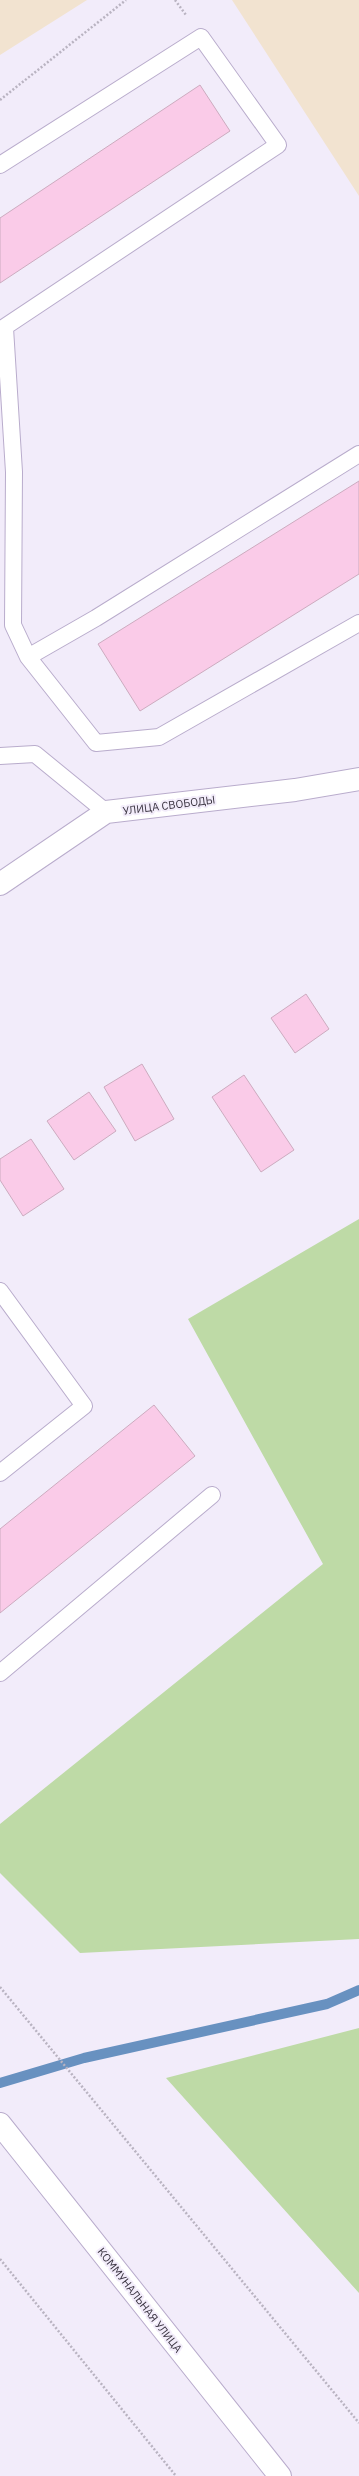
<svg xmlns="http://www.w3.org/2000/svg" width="359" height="2476" viewBox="0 0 359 2476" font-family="'IBM Plex Sans',sans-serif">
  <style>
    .commercial { fill: #f2e3d0 }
    .green { fill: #bedaa6 }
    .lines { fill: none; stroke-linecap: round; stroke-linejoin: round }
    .stream { stroke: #6891c0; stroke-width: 10 }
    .building { fill: #facbe8; stroke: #ccabbf }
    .service-casing { stroke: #b9accc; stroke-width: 18 }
    .minor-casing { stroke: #b9accc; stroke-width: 24 }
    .tertiary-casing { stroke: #b9accc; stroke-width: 24 }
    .path { stroke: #b9b3c1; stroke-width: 2.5; stroke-dasharray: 2 2; stroke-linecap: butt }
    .service { stroke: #fff; stroke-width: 16 }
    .minor { stroke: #fff; stroke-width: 22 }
    .tertiary { stroke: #fff; stroke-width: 22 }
    .labels { text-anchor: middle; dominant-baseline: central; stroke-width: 4; stroke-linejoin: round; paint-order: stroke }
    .street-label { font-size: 11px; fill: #38323f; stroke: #f2ecfa }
  </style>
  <rect width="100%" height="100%" fill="#f2ecfa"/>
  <path class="commercial" d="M 0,0 L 87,0 L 0,55 Z
    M 232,0 L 359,0 L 359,196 Z"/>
  <path class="green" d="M 359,1219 L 359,1939 L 80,1953 L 0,1873 L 0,1824 L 323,1564 L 188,1319 Z
    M 359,2028 L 359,2293 L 166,2078 Z"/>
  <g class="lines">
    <path class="stream" d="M 0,2083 L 84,2058 L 327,2004 L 359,1990"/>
  </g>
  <path class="building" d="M 200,85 L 230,131 L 0,283 L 0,218 Z
    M 359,481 L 359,574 L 140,711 L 98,644 Z
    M 306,994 L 329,1029 L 295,1053 L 271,1018 Z
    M 142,1064 L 174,1119 L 135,1141 L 104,1087 Z
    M 244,1075 L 294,1150 L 261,1172 L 212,1097 Z
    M 89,1092 L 116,1131 L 74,1160 L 47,1121 Z
    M 31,1139 L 64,1189 L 23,1216 L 0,1180 L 0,1159 Z
    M 154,1405 L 195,1456 L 0,1613 L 0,1529 Z"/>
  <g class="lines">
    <g class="service-casing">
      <path id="service" d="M 0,165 L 201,37 L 278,145 L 0,330
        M 5,328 L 14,472 L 13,625 L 28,657 L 96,743 L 159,737 L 359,623
        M 28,657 L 96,618 L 359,454
        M 0,756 L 35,754 L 106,812
        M 0,1291 L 84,1406 L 0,1473
        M 0,1673 L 212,1495"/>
    </g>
    <g class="minor-casing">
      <path id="minor" d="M 0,884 L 106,812 L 295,790 L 359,779"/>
    </g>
    <g class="tertiary-casing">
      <path id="tertiary" d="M 0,2124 L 280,2476"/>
    </g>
    <path class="path" d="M 175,0 L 186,15
      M 0,100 L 126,0
      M 0,1987 L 359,2423
      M 0,2259 L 176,2476"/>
    <use href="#service" class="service"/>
    <use href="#minor" class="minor"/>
    <use href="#tertiary" class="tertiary"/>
  </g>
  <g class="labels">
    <g class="street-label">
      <text transform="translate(169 805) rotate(-7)">УЛИЦА СВОБОДЫ</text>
      <text transform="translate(140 2300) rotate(52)">КОММУНАЛЬНАЯ УЛИЦА</text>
    </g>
  </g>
</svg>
